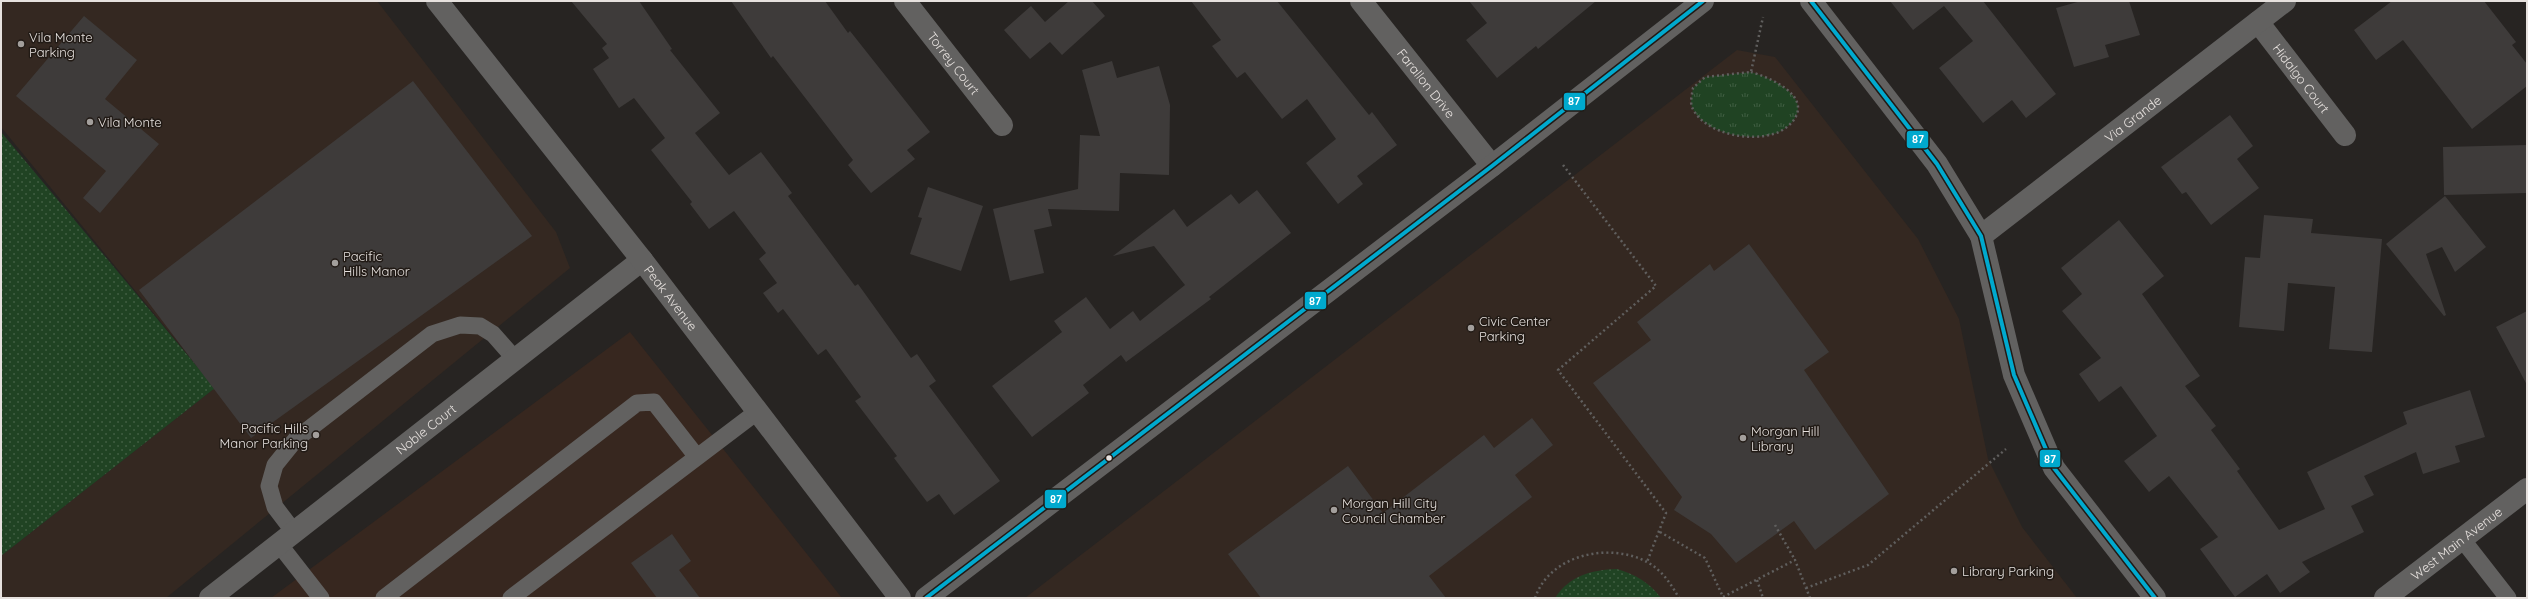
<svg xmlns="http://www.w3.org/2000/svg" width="2528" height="599" viewBox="0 0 2528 599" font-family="Quicksand,sans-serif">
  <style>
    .built { fill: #342821 }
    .education { fill: #37271f }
    .grass { fill: url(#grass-dots) }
    .park { fill: url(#park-tufts) }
    .building { fill: #3e3b3a }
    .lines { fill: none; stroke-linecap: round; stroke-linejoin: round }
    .path { stroke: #605f5e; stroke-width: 2.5; stroke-dasharray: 2 3; stroke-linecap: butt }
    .service { stroke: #626160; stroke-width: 17 }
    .minor { stroke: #626160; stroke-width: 22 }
    .tertiary { stroke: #626160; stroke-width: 22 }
    .bus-1-casing { stroke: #211a15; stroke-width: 7 }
    .bus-1 { stroke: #00a9ce; stroke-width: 4 }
    .poi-dot { fill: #a39f9c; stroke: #211a15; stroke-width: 1.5 }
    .bus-dot { fill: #e6e1de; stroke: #211a15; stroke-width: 1.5 }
    .labels { text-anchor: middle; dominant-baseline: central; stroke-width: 3; stroke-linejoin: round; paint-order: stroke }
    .poi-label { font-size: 13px; fill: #e6e1de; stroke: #211a15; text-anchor: start }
    .street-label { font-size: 13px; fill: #e6e1de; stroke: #211a15 }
    .line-badge { stroke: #211a15; stroke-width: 1.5 }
    .badge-label { font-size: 11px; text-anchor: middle; font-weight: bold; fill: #fff }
  </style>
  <defs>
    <pattern id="grass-dots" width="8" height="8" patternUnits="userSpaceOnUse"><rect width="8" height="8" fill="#204323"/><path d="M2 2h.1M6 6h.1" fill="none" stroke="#405e42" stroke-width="1.8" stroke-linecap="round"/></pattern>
    <pattern id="park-tufts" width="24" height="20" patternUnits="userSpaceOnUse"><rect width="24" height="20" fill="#204323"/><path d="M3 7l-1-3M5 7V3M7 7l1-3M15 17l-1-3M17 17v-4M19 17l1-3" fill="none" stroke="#405e42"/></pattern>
  </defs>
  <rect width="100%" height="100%" fill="#272422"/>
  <path class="built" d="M 1,1 L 377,1 L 556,232 L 570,268 L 166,598 L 1,598 L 1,556 L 215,388 L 1,127 Z
    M 1737,50 L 1775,57 L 1918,239 L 1959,319 L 1988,459 L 2022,527 L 2077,598 L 1025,598 Z"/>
  <path class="education" d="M 630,332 L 842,598 L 271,598 Z"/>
  <path class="grass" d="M 1,132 L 215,388 L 1,556 Z
    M 1617,569 C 1636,575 1649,582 1661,598 L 1555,598 C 1570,575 1592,570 1617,569 Z"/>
  <path class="park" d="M 1751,72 C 1768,77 1813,95 1793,121 C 1788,127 1781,132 1773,134 C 1748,142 1703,133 1692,107 C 1690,102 1692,94 1693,88 L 1705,77 Z"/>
  <path class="building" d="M 571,1 L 639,1 L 672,49 L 670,50 L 720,113 L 695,133 L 729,175 L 761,152 L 792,193 L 788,196 L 855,286 L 858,284 L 911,358 L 917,354 L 936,381 L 929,386 L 1000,481 L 954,515 L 939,494 L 927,502 L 894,458 L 897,456 L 855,401 L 861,397 L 826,349 L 818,355 L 783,309 L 778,313 L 763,293 L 777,283 L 759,259 L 766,253 L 734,211 L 709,229 L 690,204 L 692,202 L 651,150 L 665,138 L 634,98 L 619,108 L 593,69 L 609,58 L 602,48 L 607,44 Z
    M 731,1 L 825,1 L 848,33 L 850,31 L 930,132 L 907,150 L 915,159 L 871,193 L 848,165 L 853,160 L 773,56 L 771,58 Z
    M 1069,1 L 1092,1 L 1105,16 L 1062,55 L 1050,42 L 1030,59 L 1004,30 L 1031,6 L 1045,22 Z
    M 1191,1 L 1277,1 L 1369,115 L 1372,112 L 1397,145 L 1357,176 L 1363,184 L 1338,204 L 1306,163 L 1336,139 L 1307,99 L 1282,119 L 1245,72 L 1237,78 L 1212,46 L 1221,40 Z
    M 1469,1 L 1596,1 L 1538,49 L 1536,46 L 1497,78 L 1466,40 L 1487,23 Z
    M 1890,1 L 1983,1 L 2056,94 L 2026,118 L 2012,100 L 1983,123 L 1939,68 L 1973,41 L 1944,6 L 1913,30 Z
    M 2081,1 L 2129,1 L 2140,35 L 2105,45 L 2109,57 L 2074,67 L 2056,8 Z
    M 2392,1 L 2484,1 L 2516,42 L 2512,45 L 2527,64 L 2527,86 L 2472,129 L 2403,40 L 2376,60 L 2354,30 Z
    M 84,16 L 137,60 L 105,99 L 159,144 L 100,213 L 83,198 L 106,171 L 16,96 Z
    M 1112,61 L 1117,78 L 1159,66 L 1170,105 L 1169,175 L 1120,173 L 1119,211 L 1048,209 L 1052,226 L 1034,230 L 1044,273 L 1010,281 L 993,209 L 1078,189 L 1080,135 L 1100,136 L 1082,70 Z
    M 413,81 L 532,236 L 251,438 L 139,290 Z
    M 2230,115 L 2253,146 L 2237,159 L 2259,188 L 2211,225 L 2186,192 L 2182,194 L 2161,167 Z
    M 2527,145 L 2527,193 L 2444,195 L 2443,147 Z
    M 928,187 L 983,206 L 961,271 L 910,254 L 922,218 L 918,217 Z
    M 1257,190 L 1291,233 L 1209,297 L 1211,299 L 1126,362 L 1121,355 L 1083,385 L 1089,393 L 1032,437 L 992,386 L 1062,332 L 1054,321 L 1086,297 L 1110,329 L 1133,311 L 1140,321 L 1185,285 L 1154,246 L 1113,256 L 1174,209 L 1187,227 L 1231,194 L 1239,204 Z
    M 2445,196 L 2486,247 L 2455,272 L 2442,247 L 2426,254 L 2446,315 L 2444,316 L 2386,244 Z
    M 2264,215 L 2313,219 L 2311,233 L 2382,239 L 2372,352 L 2329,349 L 2335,287 L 2288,283 L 2284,331 L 2239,327 L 2245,257 L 2260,258 Z
    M 2119,220 L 2164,276 L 2142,294 L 2200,376 L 2185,386 L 2216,426 L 2211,430 L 2240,469 L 2237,471 L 2279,530 L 2325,509 L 2307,472 L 2407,424 L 2403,412 L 2470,390 L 2485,437 L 2455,446 L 2460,462 L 2423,474 L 2416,452 L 2364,476 L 2374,495 L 2351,506 L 2364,532 L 2302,562 L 2310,572 L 2280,593 L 2267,574 L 2235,597 L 2200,549 L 2218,537 L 2169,476 L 2149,492 L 2124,461 L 2157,436 L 2121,386 L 2099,402 L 2079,374 L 2101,358 L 2062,311 L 2082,294 L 2061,268 Z
    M 1749,244 L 1829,352 L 1804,370 L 1889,494 L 1815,550 L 1794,521 L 1736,563 L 1711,534 L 1674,510 L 1682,497 L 1593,383 L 1651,340 L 1637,322 L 1710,264 L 1714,271 Z
    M 2527,311 L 2527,385 L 2496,327 Z
    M 1532,418 L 1553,445 L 1515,475 L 1532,497 L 1429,576 L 1446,598 L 1261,598 L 1228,554 L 1348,466 L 1383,513 L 1484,435 L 1494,448 Z
    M 672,534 L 691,561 L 679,570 L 700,598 L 657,598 L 631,563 Z"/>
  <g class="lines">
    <path class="path" d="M 1751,72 C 1768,77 1813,95 1793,121 C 1788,127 1781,132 1773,134 C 1748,142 1703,133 1692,107 C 1690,102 1692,94 1693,88 L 1705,77 L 1751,72 L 1763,17
      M 1563,165 L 1656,286 L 1558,370 L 1666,513 L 1647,562
      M 1775,525 L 1795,560
      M 1660,532 L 1705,558 L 1723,597 L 1795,560 L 1810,598
      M 1757,580 L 1763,598
      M 1806,588 L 1868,565 L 2006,449
      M 1535,598 C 1550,554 1610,542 1647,562 C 1662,570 1671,584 1679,598"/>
    <path class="service" d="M 294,532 L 275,507 L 269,486 L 275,465 L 296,439 L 432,334 L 460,325 L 480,326 L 493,334 L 515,359
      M 2462,539 L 2508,598
      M 279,544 L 321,598
      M 384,598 L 637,403 L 654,402 L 697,457
      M 511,598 L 758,411"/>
    <g class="minor">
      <path id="s1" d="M 905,1 L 1002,125"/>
      <path id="s2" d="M 1361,1 L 1492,166"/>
      <path d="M 1811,1 L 1937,164 L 1981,236 L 2014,375 L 2054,468 L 2155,598"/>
      <path id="s3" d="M 2258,22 L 2345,135"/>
      <path id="s4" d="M 1981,236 L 2285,1"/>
      <path id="s5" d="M 210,598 L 642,260"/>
      <path d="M 926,598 L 1492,166 L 1703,1"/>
      <path id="s6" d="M 2385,598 L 2527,489"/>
    </g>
    <path class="tertiary" id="s7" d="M 437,1 L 642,260 L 900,598"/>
    <g class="bus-1-casing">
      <path id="bus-1" d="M 1811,1 L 1937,164 L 1981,236 L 2014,375 L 2054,468 L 2155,598
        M 926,598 L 1492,166 L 1703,1"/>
    </g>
    <use href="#bus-1" class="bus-1"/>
  </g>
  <g class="poi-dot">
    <circle cx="21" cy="44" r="4"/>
    <circle cx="90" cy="122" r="4"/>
    <circle cx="335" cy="263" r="4"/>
    <circle cx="1471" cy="328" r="4"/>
    <circle cx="316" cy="435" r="4"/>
    <circle cx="1743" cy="438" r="4"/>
    <circle cx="1334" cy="510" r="4"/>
    <circle cx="1954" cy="571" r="4"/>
  </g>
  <circle class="bus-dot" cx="1109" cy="458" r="3.5"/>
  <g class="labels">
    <g class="poi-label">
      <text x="29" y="37">Vila Monte<tspan x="29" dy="15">Parking</tspan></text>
      <text x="98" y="122">Vila Monte</text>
      <text x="343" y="256">Pacific<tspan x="343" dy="15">Hills Manor</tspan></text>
      <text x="1479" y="321">Civic Center<tspan x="1479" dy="15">Parking</tspan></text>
      <text x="308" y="428" text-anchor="end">Pacific Hills<tspan x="308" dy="15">Manor Parking</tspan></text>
      <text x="1751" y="431">Morgan Hill<tspan x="1751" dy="15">Library</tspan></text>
      <text x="1342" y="503">Morgan Hill City<tspan x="1342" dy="15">Council Chamber</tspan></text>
      <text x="1962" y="571">Library Parking</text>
    </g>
    <g class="street-label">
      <text stroke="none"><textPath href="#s1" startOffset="79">Torrey Court</textPath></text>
      <text stroke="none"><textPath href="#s3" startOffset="71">Hidalgo Court</textPath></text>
      <text stroke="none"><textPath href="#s2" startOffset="105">Farallon Drive</textPath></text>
      <text stroke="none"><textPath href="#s4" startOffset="192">Via Grande</textPath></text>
      <text stroke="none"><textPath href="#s7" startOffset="378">Peak Avenue</textPath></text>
      <text stroke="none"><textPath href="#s5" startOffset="274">Noble Court</textPath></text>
      <text stroke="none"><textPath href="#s6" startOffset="90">West Main Avenue</textPath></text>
    </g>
  </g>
  <g class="line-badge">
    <rect x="1563" y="92" width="23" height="19" rx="4" fill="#00a9ce"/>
    <rect x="1906" y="130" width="23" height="19" rx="4" fill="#00a9ce"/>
    <rect x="1304" y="291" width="23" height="19" rx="4" fill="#00a9ce"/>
    <rect x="2039" y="449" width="22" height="19" rx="4" fill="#00a9ce"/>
    <rect x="1044" y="489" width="23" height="20" rx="4" fill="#00a9ce"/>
  </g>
  <g class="badge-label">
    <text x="1574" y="105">87</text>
    <text x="1918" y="143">87</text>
    <text x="1315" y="305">87</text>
    <text x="2050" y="463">87</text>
    <text x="1056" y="503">87</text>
  </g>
  <rect width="2528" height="599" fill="none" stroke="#e6e1de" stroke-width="4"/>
</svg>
